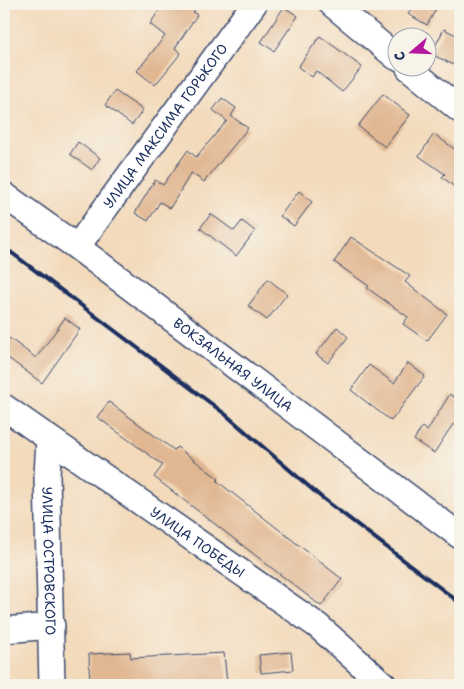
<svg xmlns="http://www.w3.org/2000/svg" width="464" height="689" viewBox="0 0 464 689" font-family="'Shantell Sans',sans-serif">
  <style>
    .building { fill: #e1b792 }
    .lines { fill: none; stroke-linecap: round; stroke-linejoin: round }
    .minor-casing { stroke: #3b496c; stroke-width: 28 }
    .minor { stroke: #fff; stroke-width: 25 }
    .rail { stroke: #1b2f5e; stroke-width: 4 }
    .labels { text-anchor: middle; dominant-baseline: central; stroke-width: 4; stroke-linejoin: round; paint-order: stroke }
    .street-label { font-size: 14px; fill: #1b2f5e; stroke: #f7f3e8 }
  </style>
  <rect width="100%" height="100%" fill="#f7f3e8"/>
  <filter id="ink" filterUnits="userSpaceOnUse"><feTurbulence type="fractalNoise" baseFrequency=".02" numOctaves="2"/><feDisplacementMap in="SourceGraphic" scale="10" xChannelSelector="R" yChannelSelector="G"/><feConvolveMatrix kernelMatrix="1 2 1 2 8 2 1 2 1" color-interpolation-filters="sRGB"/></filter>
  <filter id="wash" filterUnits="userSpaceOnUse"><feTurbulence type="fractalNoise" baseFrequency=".0096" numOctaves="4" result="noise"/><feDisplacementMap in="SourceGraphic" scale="20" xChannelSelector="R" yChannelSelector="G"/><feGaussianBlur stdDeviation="1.12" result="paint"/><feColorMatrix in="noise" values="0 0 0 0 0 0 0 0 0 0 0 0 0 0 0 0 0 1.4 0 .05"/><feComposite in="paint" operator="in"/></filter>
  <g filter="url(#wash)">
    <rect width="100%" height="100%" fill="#f3dabb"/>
    <g id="blocks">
      <path class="building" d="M 163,4 L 201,4 L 193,12 L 197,15 L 175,48 L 181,53 L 155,85 L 137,71 L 165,36 L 150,24 Z
        M 414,4 L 439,4 L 427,25 L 408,14 Z
        M 284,7 L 298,16 L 274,51 L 261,42 Z
        M 444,29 L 460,37 L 460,68 L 431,54 Z
        M 320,36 L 362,67 L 342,92 L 316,71 L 312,77 L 298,67 Z
        M 115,91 L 143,110 L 132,125 L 105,105 Z
        M 383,94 L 410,115 L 385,147 L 358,126 Z
        M 222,98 L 236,108 L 231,116 L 248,128 L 204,182 L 191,173 L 170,208 L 160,202 L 148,221 L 135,213 L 155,180 L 163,185 L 188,150 L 196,157 L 227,121 L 213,110 Z
        M 434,134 L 460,153 L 460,191 L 442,177 L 445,174 L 419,156 Z
        M 78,142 L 100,158 L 92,170 L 70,154 Z
        M 299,191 L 312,202 L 294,226 L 280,216 Z
        M 211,214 L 234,231 L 242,221 L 255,231 L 236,256 L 200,228 Z
        M 351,237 L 410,276 L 405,282 L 447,314 L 427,341 L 403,324 L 408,317 L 367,288 L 369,286 L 334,262 Z
        M 268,279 L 287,294 L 267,320 L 248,306 Z
        M 65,318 L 80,329 L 42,383 L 4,355 L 4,334 L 36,358 Z
        M 337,327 L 348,337 L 328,363 L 316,354 Z
        M 408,363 L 425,376 L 391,421 L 351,390 L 369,365 L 394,383 Z
        M 450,394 L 460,402 L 460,429 L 453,424 L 434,453 L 414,440 L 422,427 L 427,431 Z
        M 109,402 L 174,450 L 177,447 L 219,479 L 217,481 L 342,579 L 321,606 L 154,477 L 163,465 L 97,417 Z
        M 130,652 L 131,658 L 224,653 L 227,684 L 90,685 L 89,654 Z
        M 291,652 L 293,670 L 261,673 L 259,655 Z"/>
    </g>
  </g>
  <g filter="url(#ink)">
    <use href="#blocks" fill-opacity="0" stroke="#3b496c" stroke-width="1"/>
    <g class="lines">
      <g class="minor-casing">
        <g id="minor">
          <path d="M 332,4 L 396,57"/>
          <path d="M 409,68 L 460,110"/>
          <path id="s1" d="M 4,195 L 77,247 L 460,536"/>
          <path id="s2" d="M 77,247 L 254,4"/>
          <path id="s3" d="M 4,407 L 318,626 L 384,685"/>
          <path id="s4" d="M 49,439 L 47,476 L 52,685"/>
          <path d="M 4,630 L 52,626"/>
        </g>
      </g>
      <use href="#minor" class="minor"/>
      <path class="rail" d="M 4,247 L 225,414 L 321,497 L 460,603"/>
    </g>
  </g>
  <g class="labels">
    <g class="street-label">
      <text stroke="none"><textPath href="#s2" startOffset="150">УЛИЦА МАКСИМА ГОРЬКОГО</textPath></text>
      <text stroke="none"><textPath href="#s1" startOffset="285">ВОКЗАЛЬНАЯ УЛИЦА</textPath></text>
      <text stroke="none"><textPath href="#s3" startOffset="236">УЛИЦА ПОБЕДЫ</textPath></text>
      <text stroke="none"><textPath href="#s4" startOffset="122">УЛИЦА ОСТРОВСКОГО</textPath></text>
    </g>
  </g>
  <rect width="464" height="689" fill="none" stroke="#f7f3e8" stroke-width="20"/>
  <g transform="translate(412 52) rotate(251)"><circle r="24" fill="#f7f3e8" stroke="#9fa5b1"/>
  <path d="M0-4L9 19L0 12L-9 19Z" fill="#b5179e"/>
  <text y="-8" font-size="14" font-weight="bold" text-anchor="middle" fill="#1b2f5e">С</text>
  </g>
</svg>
